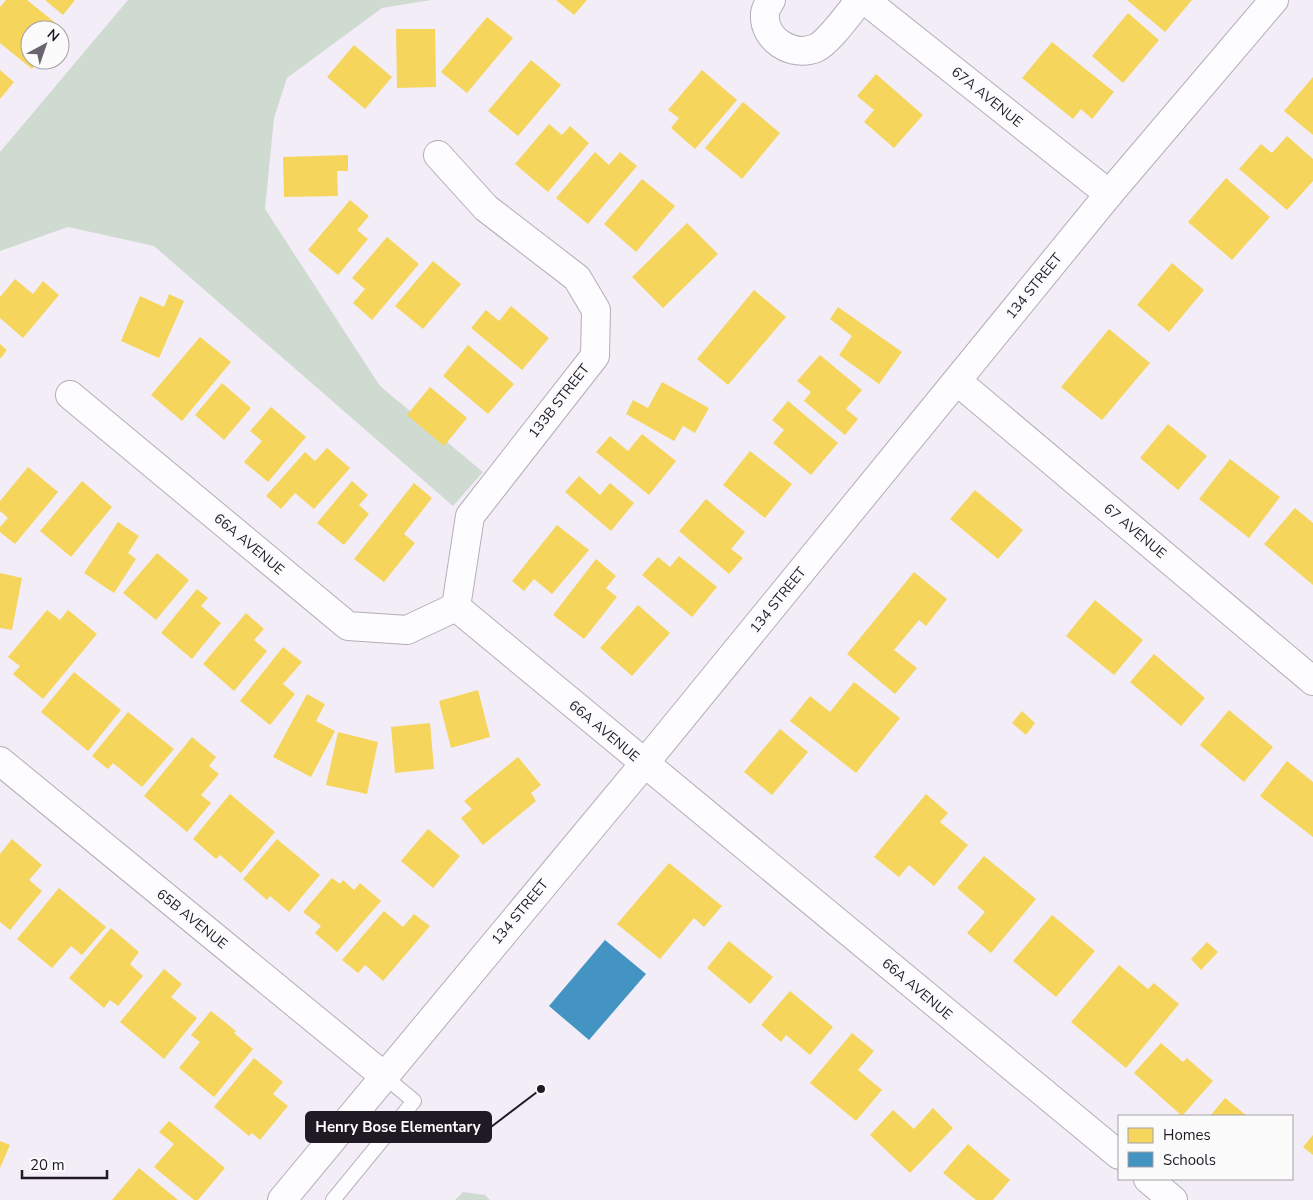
<svg xmlns="http://www.w3.org/2000/svg" width="1313" height="1200" viewBox="0 0 1313 1200" font-family="'Nunito Sans',sans-serif">
  <style>
    .green { fill: #cfdbd0 }
    .homes { fill: #f6d55c }
    .schools { fill: #4393c3 }
    .lines { fill: none; stroke-linecap: round; stroke-linejoin: round }
    .lane-casing { stroke: #b3adb7; stroke-width: 16 }
    .street-casing { stroke: #b3adb7; stroke-width: 30 }
    .secondary-casing { stroke: #b3adb7; stroke-width: 30 }
    .lane { stroke: #fdfcfe; stroke-width: 14 }
    .street { stroke: #fdfcfe; stroke-width: 28 }
    .secondary { stroke: #fdfcfe; stroke-width: 28 }
    .labels { text-anchor: middle; dominant-baseline: central; stroke-width: 5; stroke-linejoin: round; paint-order: stroke }
    .street-label { font-size: 14px; fill: #201a25; stroke: #fbfbfb }
    .leader { fill: none; stroke: #201a25; stroke-width: 2 }
    .callout-dot { fill: #201a25; stroke: #fbfbfb; stroke-width: 2 }
    .callout { fill: #201a25; stroke: #201a25; stroke-width: 2 }
    .callout-label { font-size: 15px; text-anchor: middle; font-weight: bold; fill: #fff }
  </style>
  <rect width="100%" height="100%" fill="#f3edf7"/>
  <path class="green" d="M 128,0 L 431,0 L 382,8 L 287,78 L 274,118 L 265,209 L 380,386 L 483,472 L 453,506 L 154,246 L 68,227 L 0,251 L 0,152 Z
    M 463,1192 L 485,1195 L 490,1200 L 455,1200 Z"/>
  <path class="homes" d="M 6,0 L 27,0 L 63,29 L 60,33 L 60,30 L 30,30 L 30,60 L 39,60 L 32,69 L 0,43 L 0,7 Z
    M 45,0 L 75,0 L 63,15 Z
    M 556,0 L 587,0 L 574,15 Z
    M 1127,0 L 1192,0 L 1165,32 Z
    M 1128,13 L 1159,40 L 1123,83 L 1092,56 Z
    M 487,17 L 513,38 L 467,93 L 441,72 Z
    M 396,29 L 435,29 L 436,87 L 397,88 Z
    M 1052,42 L 1114,92 L 1092,119 L 1081,109 L 1073,119 L 1022,78 Z
    M 354,45 L 392,77 L 365,109 L 327,77 Z
    M 531,60 L 561,85 L 518,136 L 488,111 Z
    M 0,70 L 14,82 L 0,99 Z
    M 702,70 L 737,100 L 695,149 L 671,128 L 679,118 L 668,110 Z
    M 876,74 L 923,115 L 894,148 L 864,122 L 874,110 L 857,96 Z
    M 1313,77 L 1313,135 L 1284,111 Z
    M 743,102 L 780,133 L 742,179 L 705,148 Z
    M 549,124 L 562,135 L 570,126 L 589,143 L 548,192 L 515,164 Z
    M 1287,136 L 1313,159 L 1313,181 L 1287,210 L 1239,169 L 1261,144 L 1272,153 Z
    M 595,152 L 609,165 L 620,152 L 637,166 L 588,224 L 556,198 Z
    M 348,155 L 348,171 L 337,171 L 338,196 L 284,197 L 283,157 Z
    M 1226,178 L 1270,217 L 1232,260 L 1188,222 Z
    M 642,179 L 675,206 L 636,252 L 604,224 Z
    M 350,200 L 369,216 L 357,230 L 368,239 L 338,275 L 308,250 Z
    M 687,223 L 718,254 L 663,308 L 632,277 Z
    M 387,237 L 419,264 L 372,320 L 353,303 L 365,289 L 352,278 Z
    M 433,261 L 461,284 L 423,329 L 395,306 Z
    M 1172,263 L 1204,290 L 1169,332 L 1137,305 Z
    M 15,279 L 33,294 L 43,281 L 59,295 L 23,338 L 0,318 L 0,297 Z
    M 754,290 L 786,317 L 728,385 L 697,359 Z
    M 169,294 L 184,301 L 159,358 L 121,341 L 140,296 L 164,307 Z
    M 511,306 L 549,338 L 522,370 L 471,328 L 486,310 L 499,321 Z
    M 838,307 L 902,352 L 879,384 L 839,355 L 852,336 L 830,319 Z
    M 1109,329 L 1150,363 L 1102,420 L 1061,387 Z
    M 200,337 L 231,362 L 182,421 L 151,395 Z
    M 0,344 L 7,350 L 0,359 Z
    M 468,345 L 514,384 L 488,414 L 443,376 Z
    M 820,355 L 862,390 L 846,409 L 858,419 L 845,435 L 804,401 L 811,392 L 797,381 Z
    M 662,382 L 709,408 L 695,433 L 683,426 L 674,441 L 626,414 L 633,400 L 648,408 Z
    M 222,383 L 251,408 L 224,440 L 195,415 Z
    M 430,387 L 467,418 L 444,446 L 407,415 Z
    M 788,401 L 838,443 L 811,475 L 773,443 L 784,430 L 772,420 Z
    M 271,407 L 306,437 L 268,482 L 244,462 L 262,441 L 250,431 Z
    M 1168,424 L 1207,456 L 1178,490 L 1140,458 Z
    M 642,434 L 676,461 L 649,495 L 596,452 L 610,436 L 628,451 Z
    M 327,448 L 350,468 L 314,509 L 295,493 L 281,509 L 266,496 L 305,452 L 315,461 Z
    M 750,451 L 792,484 L 765,518 L 723,485 Z
    M 1230,459 L 1280,497 L 1249,538 L 1199,499 Z
    M 28,467 L 58,492 L 15,544 L 0,532 L 0,527 L 8,518 L 0,511 L 0,501 Z
    M 579,476 L 600,495 L 610,483 L 634,503 L 611,531 L 565,492 Z
    M 82,481 L 112,507 L 71,557 L 40,531 Z
    M 352,481 L 368,495 L 359,505 L 369,514 L 344,545 L 317,523 Z
    M 414,483 L 432,498 L 404,534 L 415,543 L 384,582 L 354,559 Z
    M 975,490 L 1023,530 L 998,559 L 950,519 Z
    M 706,499 L 745,532 L 731,549 L 743,558 L 729,574 L 679,531 Z
    M 1295,508 L 1313,523 L 1313,585 L 1264,544 Z
    M 118,522 L 139,536 L 128,553 L 136,559 L 114,593 L 84,573 Z
    M 557,525 L 589,550 L 552,594 L 534,579 L 524,591 L 512,581 Z
    M 157,553 L 189,580 L 156,620 L 123,593 Z
    M 679,556 L 717,587 L 692,617 L 642,575 L 658,557 L 670,567 Z
    M 596,559 L 616,576 L 606,588 L 617,597 L 584,639 L 553,615 Z
    M 914,572 L 947,599 L 926,626 L 919,620 L 894,650 L 917,668 L 895,694 L 847,654 Z
    M 0,573 L 22,578 L 12,630 L 0,628 Z
    M 197,589 L 208,598 L 201,606 L 221,623 L 192,659 L 161,633 Z
    M 1095,600 L 1143,640 L 1114,675 L 1066,636 Z
    M 638,605 L 670,633 L 632,676 L 600,648 Z
    M 47,610 L 60,620 L 68,610 L 97,634 L 43,699 L 13,674 L 20,666 L 8,657 Z
    M 246,613 L 264,629 L 254,640 L 267,651 L 234,691 L 203,664 Z
    M 283,647 L 302,662 L 283,684 L 295,694 L 270,725 L 240,701 Z
    M 1154,654 L 1205,698 L 1181,726 L 1130,682 Z
    M 74,672 L 121,710 L 88,751 L 41,712 Z
    M 854,682 L 900,718 L 856,773 L 790,721 L 810,696 L 830,712 Z
    M 478,690 L 490,737 L 451,748 L 439,701 Z
    M 307,694 L 325,704 L 316,721 L 335,731 L 311,777 L 273,757 Z
    M 1229,710 L 1273,747 L 1244,782 L 1200,745 Z
    M 1022,711 L 1035,723 L 1026,735 L 1012,723 Z
    M 128,712 L 174,749 L 142,787 L 113,763 L 108,769 L 92,756 Z
    M 430,723 L 434,769 L 395,773 L 391,727 Z
    M 780,729 L 808,752 L 772,795 L 744,772 Z
    M 338,732 L 378,742 L 367,794 L 326,785 Z
    M 192,737 L 216,757 L 209,766 L 219,774 L 201,795 L 211,803 L 187,832 L 144,796 Z
    M 518,757 L 541,785 L 531,793 L 536,801 L 483,845 L 461,818 L 472,809 L 464,801 Z
    M 1287,761 L 1313,782 L 1313,837 L 1260,796 Z
    M 230,794 L 275,832 L 241,873 L 220,855 L 216,859 L 193,839 Z
    M 926,794 L 948,813 L 940,822 L 968,845 L 934,886 L 909,865 L 899,877 L 874,857 Z
    M 428,829 L 460,856 L 433,888 L 401,861 Z
    M 12,839 L 42,865 L 29,880 L 42,891 L 10,930 L 0,922 L 0,854 Z
    M 277,839 L 320,875 L 289,912 L 270,896 L 267,900 L 243,879 Z
    M 984,856 L 1036,899 L 991,953 L 967,933 L 985,912 L 957,888 Z
    M 669,863 L 722,906 L 704,927 L 694,918 L 660,959 L 617,924 Z
    M 332,878 L 340,884 L 343,880 L 354,890 L 360,883 L 381,901 L 337,952 L 315,933 L 321,926 L 303,912 Z
    M 59,888 L 106,927 L 82,955 L 71,946 L 52,968 L 17,939 Z
    M 384,911 L 403,927 L 414,914 L 430,926 L 383,981 L 365,965 L 358,973 L 342,960 Z
    M 1052,915 L 1095,951 L 1056,997 L 1013,961 Z
    M 111,928 L 139,952 L 130,964 L 143,976 L 118,1006 L 110,1000 L 104,1008 L 69,978 Z
    M 729,941 L 773,977 L 750,1004 L 707,968 Z
    M 1207,942 L 1218,952 L 1201,970 L 1191,959 Z
    M 1119,965 L 1148,989 L 1154,983 L 1179,1004 L 1126,1068 L 1071,1022 Z
    M 164,969 L 182,984 L 171,997 L 197,1018 L 164,1059 L 120,1022 Z
    M 790,991 L 833,1027 L 810,1055 L 786,1035 L 781,1042 L 761,1025 Z
    M 211,1011 L 236,1031 L 234,1033 L 253,1049 L 214,1097 L 179,1068 L 200,1042 L 191,1035 Z
    M 852,1033 L 874,1051 L 858,1070 L 882,1090 L 856,1121 L 810,1083 Z
    M 1161,1043 L 1183,1062 L 1187,1058 L 1213,1081 L 1182,1116 L 1134,1073 Z
    M 254,1058 L 283,1082 L 273,1094 L 288,1106 L 260,1140 L 252,1133 L 249,1136 L 214,1107 Z
    M 1225,1098 L 1247,1116 L 1210,1116 Z
    M 933,1108 L 953,1128 L 910,1173 L 870,1135 L 893,1110 L 914,1129 Z
    M 169,1121 L 225,1168 L 198,1200 L 194,1200 L 154,1167 L 174,1144 L 159,1132 Z
    M 1313,1135 L 1313,1155 L 1303,1147 Z
    M 0,1141 L 10,1145 L 0,1168 Z
    M 968,1144 L 1010,1180 L 993,1200 L 976,1200 L 943,1173 Z
    M 139,1168 L 178,1200 L 112,1200 Z"/>
  <path class="schools" d="M 605,940 L 646,974 L 589,1040 L 549,1006 Z"/>
  <g class="lines">
    <g class="lane-casing">
      <path id="lane" d="M 333,1200 L 414,1101 L 384,1076"/>
    </g>
    <g class="street-casing">
      <path id="street" d="M 771,0 C 769,4 765,9 765,14 C 763,39 792,58 816,48 C 829,42 850,12 860,0
        M 865,0 L 1109,194
        M 438,155 L 486,208 L 577,278 L 596,310 L 595,356 L 470,516 L 456,607
        M 957,381 L 1313,681
        M 70,395 L 348,626 L 407,630 L 456,607
        M 456,607 L 1119,1155
        M 0,761 L 384,1076
        M 1148,1179 L 1173,1200"/>
    </g>
    <g class="secondary-casing">
      <path id="secondary" d="M 282,1200 L 644,764 L 1109,194 L 1274,0"/>
    </g>
    <use href="#lane" class="lane"/>
    <use href="#street" class="street"/>
    <use href="#secondary" class="secondary"/>
  </g>
  <g class="labels">
    <g class="street-label">
      <text transform="translate(987 97) rotate(39)">67A AVENUE</text>
      <text transform="translate(1034 286) rotate(-51)">134 STREET</text>
      <text transform="translate(559 401) rotate(-52)">133B STREET</text>
      <text transform="translate(1135 531) rotate(40)">67 AVENUE</text>
      <text transform="translate(249 544) rotate(40)">66A AVENUE</text>
      <text transform="translate(778 600) rotate(-51)">134 STREET</text>
      <text transform="translate(604 731) rotate(40)">66A AVENUE</text>
      <text transform="translate(520 912) rotate(-50)">134 STREET</text>
      <text transform="translate(192 919) rotate(39)">65B AVENUE</text>
      <text transform="translate(917 989) rotate(40)">66A AVENUE</text>
    </g>
  </g>
  <path class="leader" d="M541 1089L491 1127"/>
  <circle class="callout-dot" cx="541" cy="1089" r="5"/>
  <rect class="callout" x="306" y="1112" width="185" height="30" rx="5"/>
  <g class="callout-label">
    <text x="398" y="1132">Henry Bose Elementary</text>
  </g>
  <rect x="1118" y="1115" width="175" height="65" fill="#fbfbfb" stroke="#a3a1a5"/>
  <rect x="1128" y="1128" width="25" height="15" fill="#f6d55c" stroke="#a3a1a5"/>
  <text x="1163" y="1140" font-size="15" fill="#201a25">Homes</text>
  <rect x="1128" y="1152" width="25" height="15" fill="#4393c3" stroke="#a3a1a5"/>
  <text x="1163" y="1165" font-size="15" fill="#201a25">Schools</text>
  <g transform="translate(45 45) rotate(40)"><circle r="24" fill="#fbfbfb" stroke="#a3a1a5"/>
  <path d="M0-4L9 19L0 12L-9 19Z" fill="#6a646e"/>
  <text y="-8" font-size="14" font-weight="bold" text-anchor="middle" fill="#201a25">N</text>
  </g>
  <path d="M22 1170v8h85v-8" fill="none" stroke="#201a25" stroke-width="2.5"/>
  <text x="30" y="1170" font-size="15" fill="#201a25" stroke="#fbfbfb" stroke-width="4" paint-order="stroke">20 m</text>
</svg>
